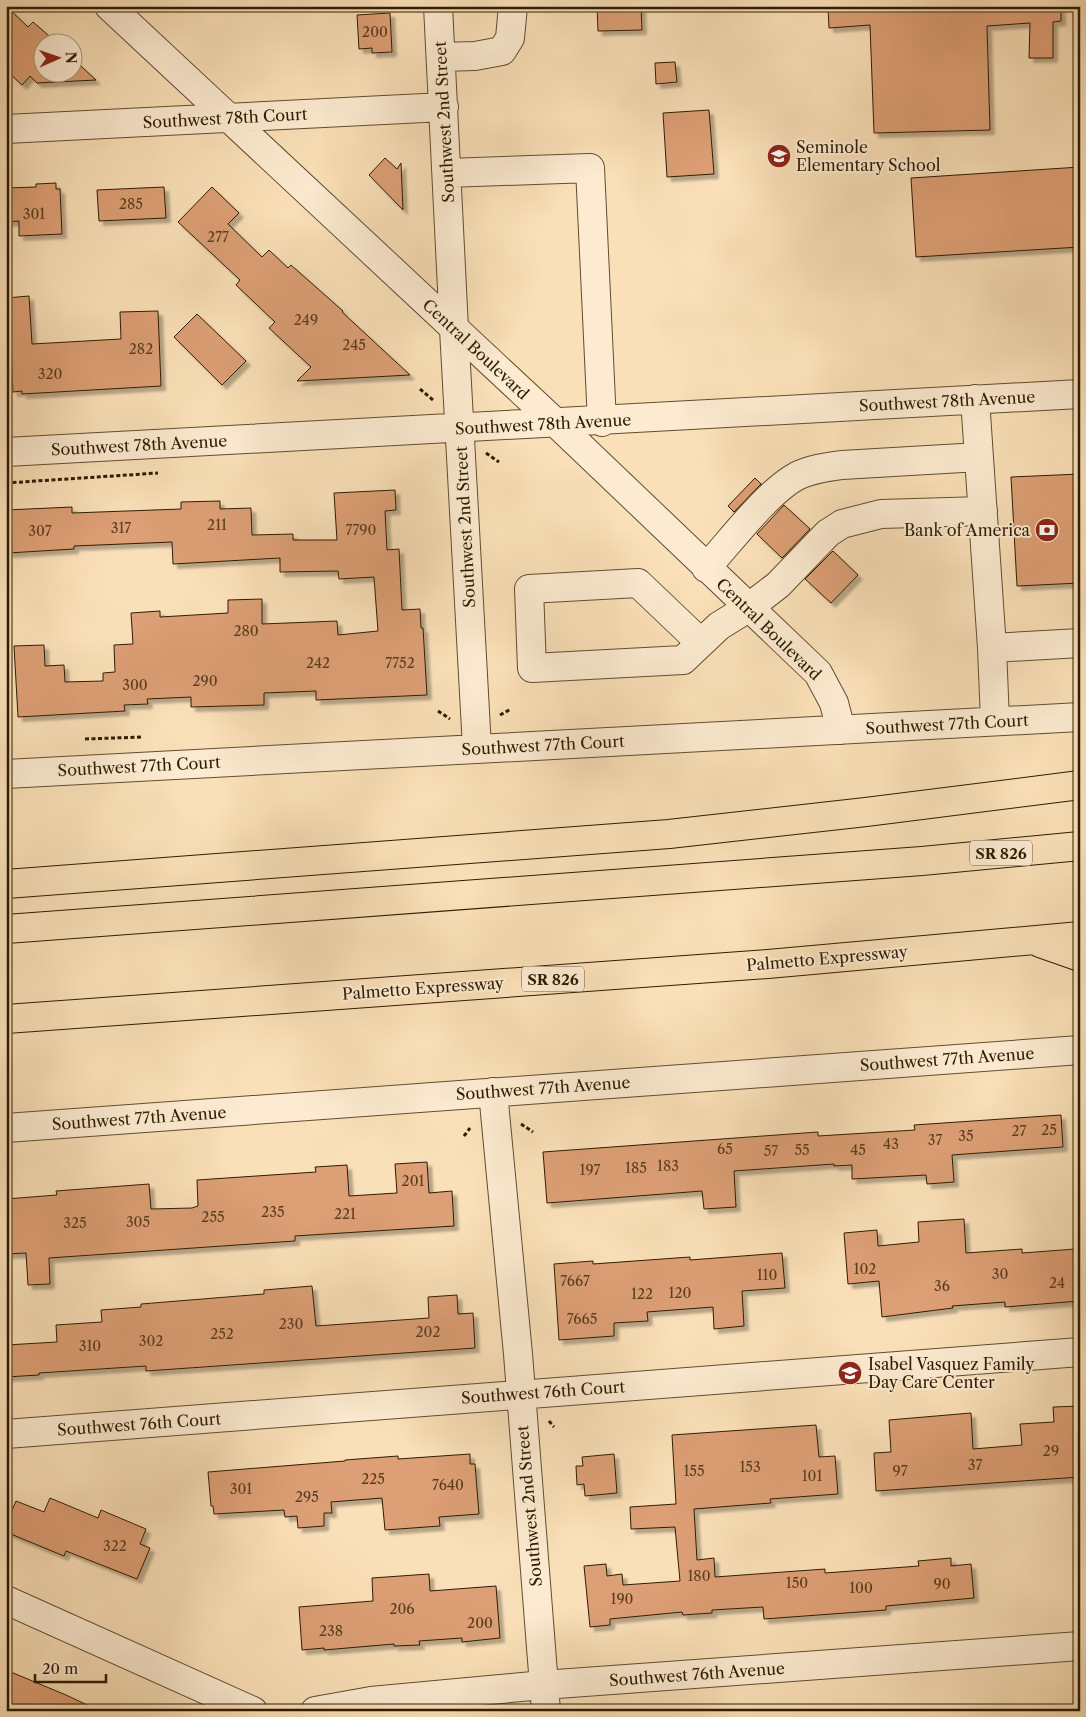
<svg xmlns="http://www.w3.org/2000/svg" width="1086" height="1717" viewBox="0 0 1086 1717" font-family="'Libre Caslon Text',serif">
  <style>
    .building { fill: #dd9f75; stroke: #2e1c03; filter: url(#shadow) }
    .lines { fill: none; stroke-linecap: round; stroke-linejoin: round }
    .minor-casing { stroke: #614d30; stroke-width: 30 }
    .highway-casing { stroke: #2e1c03; stroke-width: 30 }
    .path { stroke: #2e1c03; stroke-width: 3; stroke-dasharray: 4 2.5; stroke-linecap: butt }
    .minor { stroke: #fcebd1; stroke-width: 28 }
    .highway { stroke: #fae0b8; stroke-width: 28 }
    .labels { text-anchor: middle; dominant-baseline: central; stroke-width: 4; stroke-linejoin: round; paint-order: stroke }
    .number-label { font-size: 14px; fill: #5a3d20 }
    .shield { fill: #fcebd1; stroke: #6c5a41; stroke-width: 1 }
    .shield-label { font-size: 15px; font-weight: bold; fill: #2e1c03 }
    .street-label { font-size: 16px; fill: #2e1c03; stroke: #fcebd1 }
    .poi-label { font-size: 16px; fill: #2e1c03; stroke: #fcebd1; text-anchor: start }
  </style>
  <defs>
    <filter id="shadow"><feDropShadow dx="4.5" dy="4.5" stdDeviation="1" flood-color="#0004"/></filter>
  </defs>
  <rect width="100%" height="100%" fill="#fae0b8"/>
  <filter id="stains"><feTurbulence type="fractalNoise" baseFrequency=".004" numOctaves="4"/><feColorMatrix values="0 0 0 0 .2 0 0 0 0 .09 0 0 0 0 .02 0 0 0 .5 -.17"/></filter>
  <radialGradient id="worn" r=".72"><stop offset=".6" stop-color="#630" stop-opacity="0"/><stop offset="1" stop-color="#630" stop-opacity=".3"/></radialGradient>
  <path class="building" d="M 6,6 L 28,27 L 33,22 L 56,42 L 42,42 L 42,72 L 72,72 L 72,58 L 96,80 L 37,83 L 30,76 L 22,85 L 6,70 Z
    M 597,6 L 641,6 L 642,30 L 598,31 Z
    M 828,6 L 1061,6 L 1061,21 L 1053,22 L 1053,58 L 1029,58 L 1030,23 L 987,26 L 990,130 L 874,133 L 870,25 L 829,28 Z
    M 390,13 L 392,52 L 372,53 L 372,48 L 359,49 L 357,15 Z
    M 675,62 L 677,82 L 656,84 L 655,63 Z
    M 709,110 L 714,174 L 667,177 L 663,113 Z
    M 385,158 L 397,169 L 401,163 L 403,210 L 369,175 Z
    M 1080,167 L 1080,247 L 916,257 L 911,178 Z
    M 56,183 L 56,189 L 60,189 L 62,234 L 19,236 L 19,221 L 6,222 L 6,188 L 36,187 L 36,184 Z
    M 164,187 L 166,218 L 99,221 L 97,190 Z
    M 212,187 L 239,213 L 228,224 L 262,257 L 269,250 L 288,268 L 291,265 L 343,311 L 342,312 L 410,375 L 297,381 L 311,367 L 269,328 L 275,322 L 236,285 L 240,280 L 178,222 Z
    M 29,296 L 32,344 L 121,339 L 120,312 L 158,311 L 161,386 L 22,394 L 22,391 L 13,392 L 10,331 L 6,331 L 6,298 Z
    M 197,314 L 246,361 L 222,385 L 174,337 Z
    M 1080,474 L 1080,583 L 1017,586 L 1011,477 Z
    M 755,478 L 761,484 L 734,512 L 728,506 Z
    M 395,490 L 396,510 L 385,511 L 387,550 L 399,549 L 402,610 L 420,609 L 421,628 L 423,628 L 427,695 L 316,700 L 316,691 L 264,693 L 264,705 L 191,707 L 191,697 L 147,699 L 148,704 L 124,705 L 125,711 L 18,717 L 14,646 L 44,645 L 45,666 L 64,665 L 65,682 L 103,681 L 103,673 L 115,672 L 114,645 L 133,644 L 131,613 L 160,611 L 160,617 L 228,613 L 228,600 L 262,599 L 262,624 L 337,621 L 338,635 L 378,631 L 374,577 L 339,579 L 338,571 L 280,572 L 280,558 L 173,564 L 172,542 L 74,546 L 74,549 L 8,553 L 6,510 L 72,507 L 72,513 L 181,509 L 181,502 L 220,501 L 220,509 L 251,508 L 252,535 L 293,534 L 293,540 L 337,540 L 334,493 Z
    M 784,505 L 810,529 L 782,558 L 757,534 Z
    M 833,551 L 858,575 L 831,603 L 805,579 Z
    M 1061,1115 L 1063,1147 L 952,1155 L 954,1182 L 927,1184 L 926,1175 L 852,1179 L 852,1165 L 834,1166 L 834,1164 L 734,1171 L 736,1207 L 704,1209 L 702,1191 L 547,1203 L 543,1152 L 818,1132 L 818,1136 L 915,1130 L 914,1125 Z
    M 427,1162 L 429,1193 L 452,1191 L 454,1226 L 295,1236 L 295,1241 L 49,1258 L 50,1284 L 28,1285 L 26,1253 L 6,1254 L 6,1199 L 57,1195 L 56,1191 L 149,1184 L 151,1209 L 192,1208 L 198,1206 L 197,1180 L 316,1172 L 315,1167 L 347,1165 L 349,1196 L 397,1193 L 395,1164 Z
    M 964,1219 L 966,1253 L 1022,1249 L 1022,1253 L 1075,1249 L 1079,1301 L 1005,1307 L 1005,1302 L 952,1306 L 953,1308 L 882,1317 L 879,1281 L 848,1284 L 844,1233 L 877,1230 L 878,1246 L 919,1242 L 918,1222 Z
    M 782,1253 L 785,1288 L 742,1291 L 744,1326 L 714,1329 L 713,1307 L 647,1312 L 648,1321 L 614,1323 L 614,1336 L 559,1340 L 554,1264 L 593,1261 L 593,1264 L 690,1257 L 690,1260 Z
    M 312,1286 L 316,1326 L 429,1318 L 428,1297 L 457,1295 L 458,1314 L 473,1313 L 475,1348 L 146,1371 L 146,1366 L 39,1373 L 39,1375 L 6,1377 L 6,1345 L 57,1342 L 56,1325 L 102,1322 L 101,1310 L 141,1307 L 141,1304 L 264,1294 L 264,1290 Z
    M 1080,1406 L 1080,1477 L 876,1491 L 874,1453 L 891,1452 L 889,1420 L 971,1413 L 973,1449 L 1022,1445 L 1020,1424 L 1054,1422 L 1053,1407 Z
    M 816,1425 L 819,1457 L 835,1456 L 838,1494 L 770,1499 L 771,1503 L 694,1509 L 697,1560 L 714,1558 L 715,1577 L 825,1569 L 825,1573 L 919,1566 L 918,1561 L 951,1558 L 951,1566 L 971,1564 L 974,1598 L 886,1606 L 886,1610 L 764,1619 L 763,1607 L 712,1610 L 712,1613 L 683,1615 L 682,1612 L 610,1619 L 610,1625 L 590,1627 L 584,1566 L 606,1564 L 607,1576 L 622,1574 L 623,1585 L 680,1581 L 675,1527 L 631,1529 L 630,1507 L 676,1504 L 672,1435 Z
    M 470,1454 L 470,1464 L 475,1464 L 479,1514 L 439,1517 L 440,1526 L 385,1530 L 382,1498 L 331,1502 L 332,1513 L 324,1513 L 324,1526 L 298,1528 L 297,1516 L 285,1517 L 284,1510 L 214,1514 L 213,1506 L 211,1506 L 208,1472 L 345,1461 L 345,1460 L 398,1456 L 398,1459 Z
    M 614,1454 L 617,1493 L 585,1496 L 584,1484 L 577,1485 L 576,1466 L 583,1466 L 582,1457 Z
    M 50,1498 L 98,1518 L 101,1510 L 146,1529 L 140,1544 L 150,1548 L 137,1579 L 66,1551 L 64,1556 L 6,1532 L 6,1524 L 16,1501 L 44,1512 Z
    M 429,1574 L 430,1591 L 496,1586 L 500,1638 L 462,1642 L 462,1638 L 419,1641 L 420,1645 L 394,1646 L 394,1644 L 324,1650 L 324,1648 L 302,1650 L 299,1607 L 373,1601 L 372,1578 Z
    M 6,1670 L 66,1695 L 100,1711 L 6,1711 Z"/>
  <g class="lines">
    <g class="minor-casing">
      <path id="minor" d="M 109,6 L 557,424 L 818,673 L 834,703 L 841,730
        M 438,6 L 454,329 L 477,748
        M 441,57 L 475,56 L 502,51 L 510,38 L 513,6
        M 6,129 L 444,107
        M 447,173 L 590,168 L 602,422
        M 975,399 L 992,648 L 1080,643
        M 6,452 L 1080,394
        M 706,568 C 730,542 767,492 797,476 C 811,469 827,467 842,465 L 979,457
        M 701,643 L 638,583 L 529,589 L 532,668 L 683,660 L 719,626 L 748,608 L 778,585 L 828,533 L 842,524 L 881,514 L 983,511
        M 992,648 L 995,721
        M 6,774 L 1080,717
        M 493,1092 L 518,1354 L 546,1711
        M 6,1128 L 1080,1050
        M 6,1434 L 1080,1352
        M 6,1600 L 253,1711
        M 315,1711 L 371,1701 L 543,1685 L 1080,1646"/>
    </g>
    <g class="highway-casing">
      <path id="highway" d="M 6,884 L 669,834 L 866,812 L 1080,785
        M 6,929 L 922,861 L 1080,846
        M 1040,943 L 1080,957
        M 6,1019 L 768,964 L 1080,936"/>
    </g>
    <path class="path" d="M 420,389 L 433,400
      M 486,453 L 499,462
      M 6,483 L 158,473
      M 438,711 L 450,719
      M 500,715 L 511,709
      M 85,739 L 142,737
      M 521,1124 L 533,1132
      M 464,1136 L 470,1128
      M 549,1421 L 554,1427"/>
    <use href="#minor" class="minor"/>
    <use href="#highway" class="highway"/>
  </g>
  <defs>
    <g id="school-disc" transform="scale(1.25)"><circle r="9.5" fill="#8f2418" stroke="#fcebd1"/><path d="M0-5L7-2L0 1L-7-2ZM-4 1L0 2.5L4 1V4Q0 6-4 4Z" fill="#fff"/></g>
    <g id="bank-disc" transform="scale(1.25)"><circle r="9.5" fill="#8f2418" stroke="#fcebd1"/><path d="M-6-4H6V4H-6ZM0-2.3a2.3 2.3 0 1 0 0 4.6a2.3 2.3 0 1 0 0-4.6Z" fill="#fff"/></g>
  </defs>
  <g fill-rule="evenodd">
    <use href="#school-disc" x="779" y="156"/>
    <use href="#bank-disc" x="1047" y="530"/>
    <use href="#school-disc" x="850" y="1373"/>
  </g>
  <g class="labels">
    <g class="number-label">
      <text x="375" y="32">200</text>
      <text x="131" y="204">285</text>
      <text x="34" y="214">301</text>
      <text x="218" y="237">277</text>
      <text x="306" y="320">249</text>
      <text x="354" y="345">245</text>
      <text x="141" y="349">282</text>
      <text x="50" y="374">320</text>
      <text x="217" y="525">211</text>
      <text x="121" y="528">317</text>
      <text x="361" y="530">7790</text>
      <text x="40" y="531">307</text>
      <text x="246" y="631">280</text>
      <text x="318" y="663">242</text>
      <text x="400" y="663">7752</text>
      <text x="205" y="681">290</text>
      <text x="135" y="685">300</text>
      <text x="1049" y="1130">25</text>
      <text x="1019" y="1131">27</text>
      <text x="966" y="1136">35</text>
      <text x="935" y="1140">37</text>
      <text x="891" y="1144">43</text>
      <text x="725" y="1149">65</text>
      <text x="802" y="1150">55</text>
      <text x="858" y="1150">45</text>
      <text x="771" y="1151">57</text>
      <text x="668" y="1166">183</text>
      <text x="636" y="1168">185</text>
      <text x="590" y="1170">197</text>
      <text x="413" y="1181">201</text>
      <text x="273" y="1212">235</text>
      <text x="345" y="1214">221</text>
      <text x="213" y="1217">255</text>
      <text x="138" y="1222">305</text>
      <text x="75" y="1223">325</text>
      <text x="865" y="1269">102</text>
      <text x="1000" y="1274">30</text>
      <text x="767" y="1275">110</text>
      <text x="575" y="1281">7667</text>
      <text x="1057" y="1283">24</text>
      <text x="942" y="1286">36</text>
      <text x="680" y="1293">120</text>
      <text x="642" y="1294">122</text>
      <text x="582" y="1319">7665</text>
      <text x="291" y="1324">230</text>
      <text x="428" y="1332">202</text>
      <text x="222" y="1334">252</text>
      <text x="151" y="1341">302</text>
      <text x="90" y="1346">310</text>
      <text x="1051" y="1451">29</text>
      <text x="975" y="1465">37</text>
      <text x="750" y="1467">153</text>
      <text x="694" y="1471">155</text>
      <text x="900" y="1471">97</text>
      <text x="812" y="1476">101</text>
      <text x="373" y="1479">225</text>
      <text x="448" y="1485">7640</text>
      <text x="241" y="1489">301</text>
      <text x="307" y="1497">295</text>
      <text x="115" y="1546">322</text>
      <text x="699" y="1576">180</text>
      <text x="797" y="1583">150</text>
      <text x="942" y="1584">90</text>
      <text x="861" y="1588">100</text>
      <text x="622" y="1599">190</text>
      <text x="402" y="1609">206</text>
      <text x="480" y="1623">200</text>
      <text x="331" y="1631">238</text>
    </g>
    <g class="shield">
      <rect x="970" y="840.5" width="62" height="25" rx="4"/>
      <rect x="522" y="966.5" width="62" height="25" rx="4"/>
    </g>
    <g class="shield-label">
      <text x="1001" y="853">SR 826</text>
      <text x="553" y="979">SR 826</text>
    </g>
    <g class="street-label">
      <text transform="translate(225 118) rotate(-3)">Southwest 78th Court</text>
      <text transform="translate(444 122) rotate(-93)">Southwest 2nd Street</text>
      <text transform="translate(476 349) rotate(43)">Central Boulevard</text>
      <text transform="translate(947 401) rotate(-3)">Southwest 78th Avenue</text>
      <text transform="translate(543 424) rotate(-3)">Southwest 78th Avenue</text>
      <text transform="translate(139 445) rotate(-3)">Southwest 78th Avenue</text>
      <text transform="translate(465 527) rotate(-93)">Southwest 2nd Street</text>
      <text transform="translate(769 629) rotate(44)">Central Boulevard</text>
      <text transform="translate(947 724) rotate(-3)">Southwest 77th Court</text>
      <text transform="translate(543 745) rotate(-3)">Southwest 77th Court</text>
      <text transform="translate(139 766) rotate(-3)">Southwest 77th Court</text>
      <text transform="translate(827 958) rotate(-5)">Palmetto Expressway</text>
      <text transform="translate(423 988) rotate(-4)">Palmetto Expressway</text>
      <text transform="translate(947 1059) rotate(-4)">Southwest 77th Avenue</text>
      <text transform="translate(543 1088) rotate(-4)">Southwest 77th Avenue</text>
      <text transform="translate(139 1118) rotate(-4)">Southwest 77th Avenue</text>
      <text transform="translate(543 1392) rotate(-4)">Southwest 76th Court</text>
      <text transform="translate(139 1424) rotate(-4)">Southwest 76th Court</text>
      <text transform="translate(529 1506) rotate(-95)">Southwest 2nd Street</text>
      <text transform="translate(697 1674) rotate(-4)">Southwest 76th Avenue</text>
    </g>
    <g class="poi-label">
      <text x="796" y="147">Seminole<tspan x="796" dy="18">Elementary School</tspan></text>
      <text x="1030" y="530" text-anchor="end">Bank of America</text>
      <text x="868" y="1364">Isabel Vasquez Family<tspan x="868" dy="18">Day Care Center</tspan></text>
    </g>
  </g>
  <rect width="1086" height="1717" fill="none" stroke="#fae0b8" stroke-width="25"/>
  <rect x="8" y="8" width="1071" height="1702" fill="none" stroke="#2e1c03" stroke-width="2.5"/>
  <rect x="12" y="12" width="1061" height="1692" fill="none" stroke="#2e1c03"/>
  <g transform="translate(58 58) rotate(88)"><circle r="24" fill="#fcebd1" stroke="#aa987f"/>
  <path d="M0-4L9 19L0 12L-9 19Z" fill="#8f2418"/>
  <text y="-8" font-size="14" font-weight="bold" text-anchor="middle" fill="#2e1c03">N</text>
  </g>
  <path d="M35 1674v8h71v-8" fill="none" stroke="#2e1c03" stroke-width="2.5"/>
  <text x="42" y="1674" font-size="15" fill="#2e1c03" stroke="#fcebd1" stroke-width="4" paint-order="stroke">20 m</text>
  <rect width="100%" height="100%" filter="url(#stains)"/>
  <rect width="100%" height="100%" fill="url(#worn)"/>
</svg>
